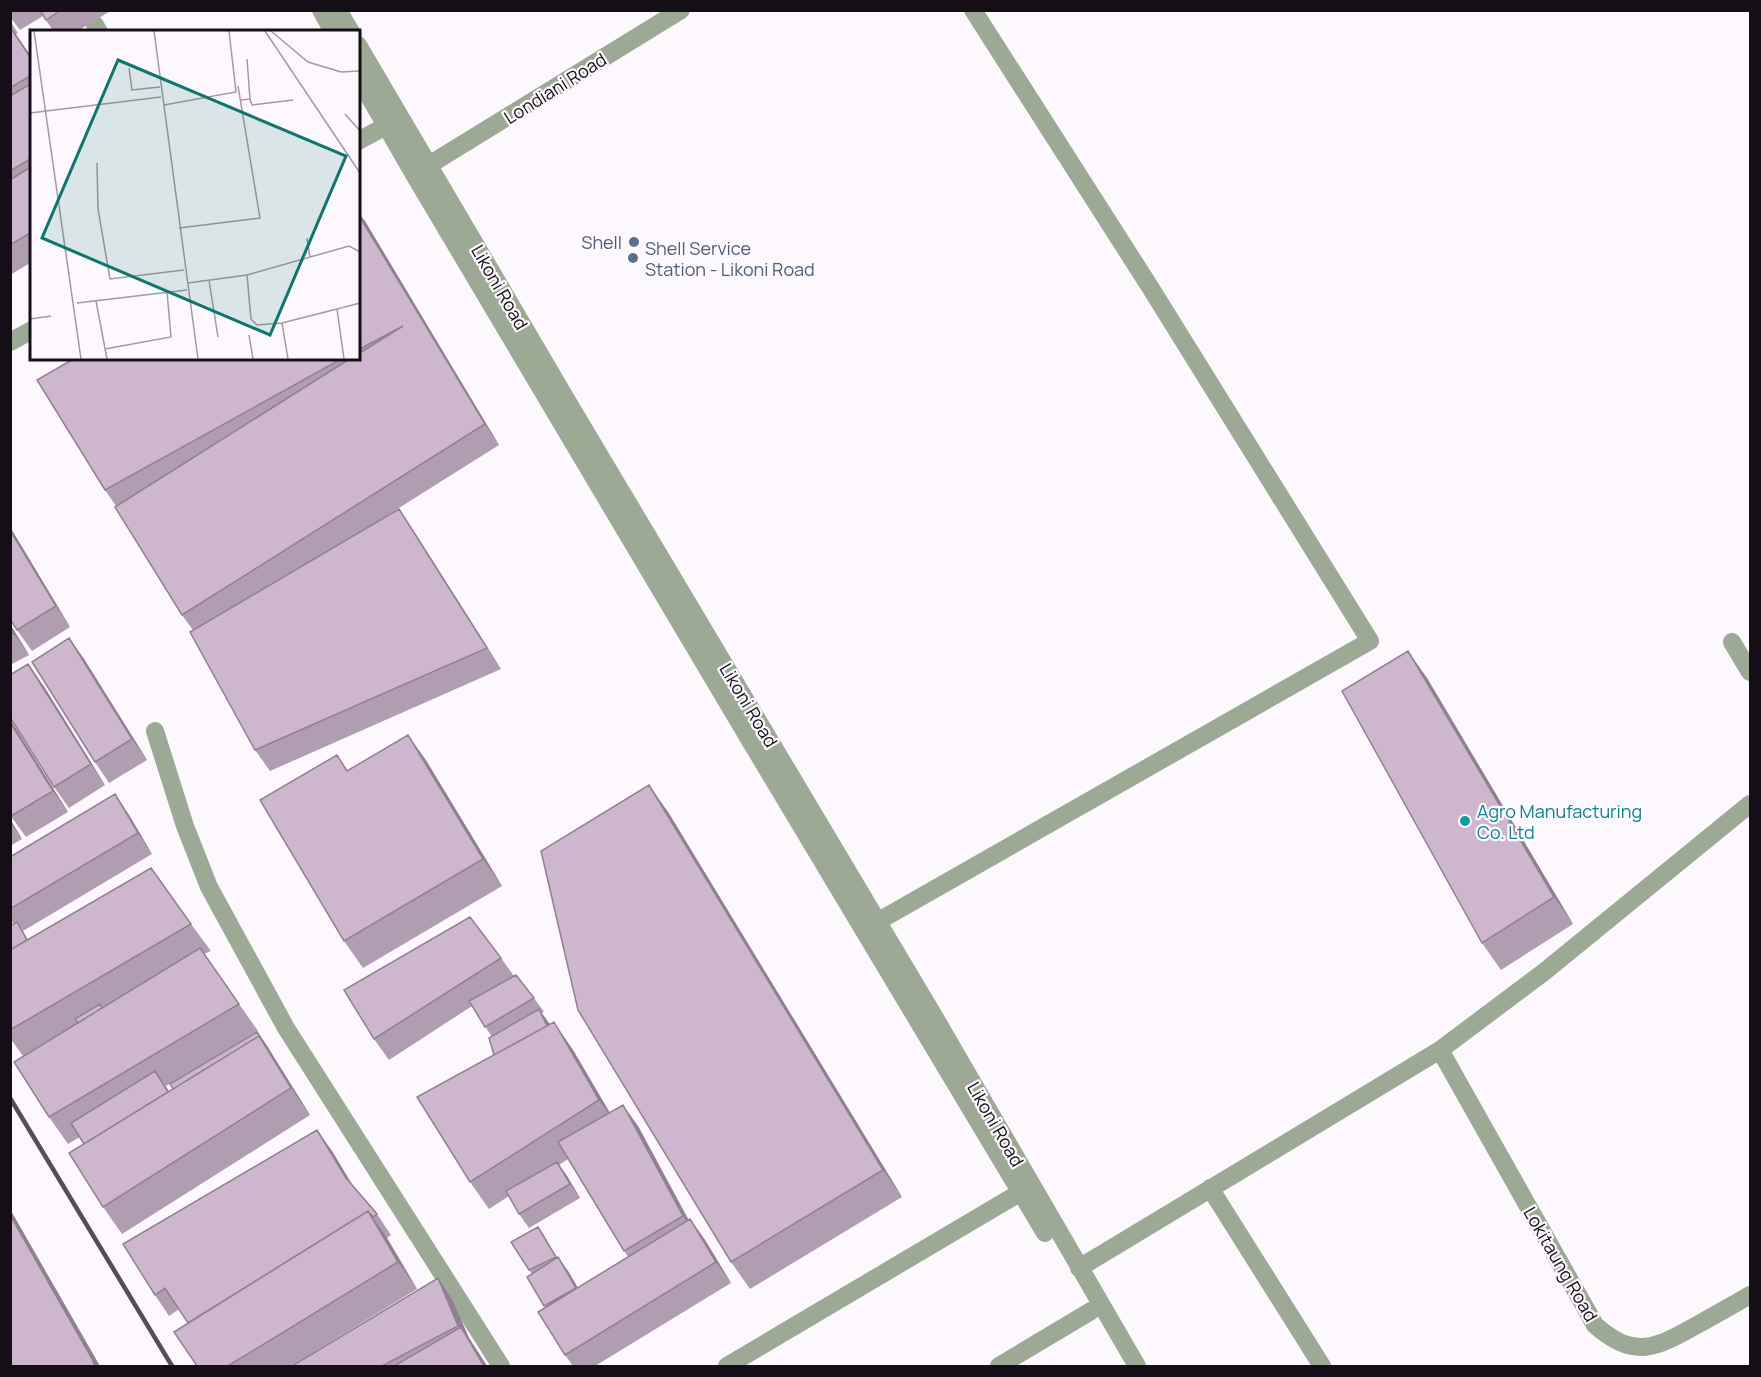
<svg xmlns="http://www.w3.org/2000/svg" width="1761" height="1377" viewBox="0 0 1761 1377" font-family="Manrope,sans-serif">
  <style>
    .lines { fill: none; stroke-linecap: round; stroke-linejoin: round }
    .minor { stroke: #9ca995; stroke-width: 18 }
    .rail { stroke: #564e56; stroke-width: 4.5 }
    .wall { fill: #b19db1; fill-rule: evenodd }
    .shaded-wall { fill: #908090 }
    .building { fill: #ceb7ce; stroke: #908090; stroke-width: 1.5 }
    .service-dot { fill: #5c6f8a; stroke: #fdf8fd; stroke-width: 2 }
    .culture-dot { fill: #0f9aa8; stroke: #fdf8fd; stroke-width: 2 }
    .labels { text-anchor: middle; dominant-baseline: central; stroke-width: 4.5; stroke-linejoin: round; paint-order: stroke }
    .street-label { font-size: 18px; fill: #160e16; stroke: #fdf8fd }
    .service-label { font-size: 18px; fill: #4e5e75; stroke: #fdf8fd; text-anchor: end }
    .culture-label { font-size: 18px; fill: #0d838f; stroke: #fdf8fd; text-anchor: start }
    .inset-road { fill: none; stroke: #a19aa1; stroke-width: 1.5 }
    .view { fill: #0f766e; fill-opacity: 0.15; stroke: #0f766e; stroke-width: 3 }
    .inset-edge { fill: none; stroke: #160e16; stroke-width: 3 }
  </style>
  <rect width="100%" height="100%" fill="#fdf8fd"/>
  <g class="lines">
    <path class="minor" d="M 321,10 L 333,32
      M 338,10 L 351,32
      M 95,25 L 99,32
      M 358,45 L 572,409 L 931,1011 L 1137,1366
      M 358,77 L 412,171 L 736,717 L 1045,1233
      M 358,141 L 386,126
      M 429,165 L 681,10
      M 10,342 L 32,330
      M 1732,642 L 1750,672
      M 155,731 L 185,826 L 209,887 L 286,1028 L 501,1366
      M 868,927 L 1370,641 L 1150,287 L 973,10
      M 1440,1050 L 1595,1325 C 1634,1360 1656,1348 1697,1325 C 1715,1315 1733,1305 1750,1295
      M 1210,1188 L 1322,1366
      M 1079,1268 L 1440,1050 L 1544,972 L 1750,804
      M 727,1366 L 1021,1192
      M 999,1366 L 1091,1311"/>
    <path class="rail" d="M 10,1098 L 172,1366"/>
  </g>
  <path class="wall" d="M 10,10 L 112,10 L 76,32 L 54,32 L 43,16 L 20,30 L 10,17 Z
    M 10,21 L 18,33 L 16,34 L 32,58 L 32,262 L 10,275 Z
    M 358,212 L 499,445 L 375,523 L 413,530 L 501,669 L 270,771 L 255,750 L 193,630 L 182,615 L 116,506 L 105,490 L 75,358 L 358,358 Z
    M 10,527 L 70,627 L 32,651 L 17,630 Z
    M 10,624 L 29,655 L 10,665 Z
    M 69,638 L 84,659 L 147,760 L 109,783 L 95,762 Z
    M 1427,678 L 1573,924 L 1501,970 L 1482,943 Z
    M 43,685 L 105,785 L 69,808 L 54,787 Z
    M 10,719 L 68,812 L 26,837 L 10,815 Z
    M 408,735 L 427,762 L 502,886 L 363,968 L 344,941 L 337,755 L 348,771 Z
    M 668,812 L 902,1197 L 750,1289 L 731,1262 Z
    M 129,815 L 152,854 L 23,931 L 28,940 L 191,924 L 211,951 L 204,954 L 258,1031 L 257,1032 L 267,1046 L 310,1115 L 122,1234 L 103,1207 L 84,1144 L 80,1137 L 68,1144 L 49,1117 L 23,1056 L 10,1038 L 10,925 L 14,924 L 10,919 L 10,857 ZM 256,1032 L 173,1089 L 169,1091 L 166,1086 Z
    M 10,819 L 22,839 L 10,846 Z
    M 501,958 L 514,976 L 534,998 L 544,1012 L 541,1013 L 549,1025 L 573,1050 L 610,1113 L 638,1126 L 689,1220 L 690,1219 L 705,1240 L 731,1283 L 595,1366 L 573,1366 L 565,1355 L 546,1308 L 527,1277 L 532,1274 L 511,1242 L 543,1234 L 557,1258 L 568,1271 L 578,1288 L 628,1257 L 568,1159 L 559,1165 L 567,1176 L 580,1198 L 529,1228 L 519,1214 L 509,1196 L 489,1209 L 470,1182 L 494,1055 L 492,1037 L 472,1006 L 389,1060 L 374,1039 Z
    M 332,1151 L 353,1186 L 377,1214 L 391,1235 L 387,1238 L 417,1289 L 291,1366 L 197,1366 L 188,1323 L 179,1309 L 169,1316 L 155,1295 Z
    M 438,1278 L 452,1299 L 469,1338 L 487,1366 L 292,1366 Z"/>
  <path class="shaded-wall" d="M 10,26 L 32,58 L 32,60 L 10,27 Z
    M 358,212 L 365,221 L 499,445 L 485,424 L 358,214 Z
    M 399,509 L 413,530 L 501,669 L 487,648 Z
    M 10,527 L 70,627 L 56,606 L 10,530 Z
    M 10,624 L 29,655 L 14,634 L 10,628 Z
    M 69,638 L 84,659 L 147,760 L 132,739 Z
    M 1408,651 L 1427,678 L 1573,924 L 1554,897 Z
    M 28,664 L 43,685 L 105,785 L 91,764 Z
    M 10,719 L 68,812 L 53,791 L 10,722 Z
    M 408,735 L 427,762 L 502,886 L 483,859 Z
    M 649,785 L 668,812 L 902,1197 L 883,1170 Z
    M 115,794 L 129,815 L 152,854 L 138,833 Z
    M 10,819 L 22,839 L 10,822 Z
    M 539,1009 L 549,1023 L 559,1046 L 549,1032 Z
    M 554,1022 L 573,1050 L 618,1127 L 599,1100 Z
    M 257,1032 L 267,1046 L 310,1115 L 291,1088 L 259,1036 Z
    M 623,1105 L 638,1126 L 697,1237 L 683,1216 Z
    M 317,1130 L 332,1151 L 360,1198 L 346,1178 Z
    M 557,1162 L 567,1176 L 580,1198 L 570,1184 Z
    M 10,1209 L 100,1366 L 95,1366 L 10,1215 Z
    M 368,1211 L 387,1238 L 417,1289 L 398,1262 Z
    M 690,1219 L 705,1240 L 731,1283 L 716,1262 Z
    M 558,1257 L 568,1271 L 586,1302 L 576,1288 Z
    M 438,1278 L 452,1299 L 469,1338 L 487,1366 L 484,1366 L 473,1347 L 458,1326 Z"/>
  <path class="building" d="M 40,10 L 61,10 L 46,20 Z
    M 10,27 L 32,60 L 32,75 L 10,88 Z
    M 32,83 L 32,158 L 10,171 L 10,96 Z
    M 32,166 L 32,232 L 10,245 L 10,180 Z
    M 358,214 L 485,424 L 182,615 L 115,507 L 351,358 L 358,358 L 358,354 L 403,326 L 358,350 Z
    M 75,358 L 343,358 L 105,490 L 37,380 Z
    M 399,509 L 487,648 L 255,750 L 190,632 Z
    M 10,530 L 56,606 L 17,630 L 10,619 Z
    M 10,628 L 14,634 L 10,636 Z
    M 69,638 L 132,739 L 95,762 L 32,662 Z
    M 1408,651 L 1554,897 L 1482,943 L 1342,691 Z
    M 28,664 L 91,764 L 54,787 L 10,717 L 10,675 Z
    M 10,722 L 53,791 L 11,816 L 10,815 Z
    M 408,735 L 483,859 L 344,941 L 260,800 L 337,755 L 347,771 Z
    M 649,785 L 883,1170 L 731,1262 L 578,1010 L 541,851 Z
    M 115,794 L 138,833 L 10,909 L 10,857 Z
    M 151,868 L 191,924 L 10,1030 L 10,950 Z
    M 470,917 L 501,958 L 374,1039 L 344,990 Z
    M 17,922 L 27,940 L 10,950 L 10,926 Z
    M 200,948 L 239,1004 L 49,1117 L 14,1062 Z
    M 516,975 L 534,998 L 485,1027 L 469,1001 Z
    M 100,1004 L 102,1008 L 78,1023 L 75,1019 Z
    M 539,1009 L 547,1026 L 494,1055 L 489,1038 Z
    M 554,1022 L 599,1100 L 470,1182 L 417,1097 Z
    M 257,1032 L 268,1049 L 259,1036 L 173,1089 L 170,1084 Z
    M 259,1036 L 291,1088 L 103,1207 L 69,1153 Z
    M 155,1071 L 168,1092 L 84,1144 L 71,1123 Z
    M 623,1105 L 683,1216 L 624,1251 L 558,1142 Z
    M 317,1130 L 346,1178 L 377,1214 L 373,1217 L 368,1211 L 188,1323 L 165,1288 L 155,1295 L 123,1244 Z
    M 557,1162 L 570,1184 L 519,1214 L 506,1191 Z
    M 368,1211 L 398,1262 L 228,1366 L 197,1366 L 174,1332 Z
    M 10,1215 L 92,1359 L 95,1366 L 10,1366 Z
    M 690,1219 L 716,1262 L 565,1355 L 538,1312 Z
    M 538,1227 L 556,1257 L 529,1270 L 511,1242 Z
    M 558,1257 L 576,1288 L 544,1306 L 527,1277 Z
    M 438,1278 L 458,1326 L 382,1366 L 292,1366 Z
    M 461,1327 L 484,1366 L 394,1366 Z"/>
  <g class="service-dot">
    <circle cx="634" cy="242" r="6"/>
    <circle cx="633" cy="258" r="6"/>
  </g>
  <circle class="culture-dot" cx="1465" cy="821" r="6"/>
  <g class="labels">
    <g class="street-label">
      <text transform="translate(555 88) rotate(-32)">Londiani Road</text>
      <text transform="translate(500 287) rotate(60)">Likoni Road</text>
      <text transform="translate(749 705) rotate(59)">Likoni Road</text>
      <text transform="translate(996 1124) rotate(60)">Likoni Road</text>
      <text transform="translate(1561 1264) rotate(60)">Lokitaung Road</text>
    </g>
    <g class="service-label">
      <text x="622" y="242">Shell</text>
      <text x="645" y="248" text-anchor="start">Shell Service<tspan x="645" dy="21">Station - Likoni Road</tspan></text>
    </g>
    <g class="culture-label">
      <text x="1477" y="811">Agro Manufacturing<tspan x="1477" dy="21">Co. Ltd</tspan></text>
    </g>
  </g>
  <g transform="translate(30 30)">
    <rect width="330" height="330" fill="#fdf8fd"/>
    <path class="inset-road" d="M 4,1 L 51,329M 124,1 L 168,329M 235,1 L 330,143M 241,1 L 278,32 L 311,42 L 330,41M 217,29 L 220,69M 99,38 L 102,60 L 130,57M 211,70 L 220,69 L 222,75 L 263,70M 134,75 L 206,62 L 199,1M 0,83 L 131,67M 315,84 L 330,101M 67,133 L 68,179 L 80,249 L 154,240M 149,198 L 230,188 L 208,56M 277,208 L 280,227M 217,245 L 221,289 L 227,295 L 252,293 L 307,279M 179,250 L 188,307M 158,253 L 217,245 L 319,216 L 330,222M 66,271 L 77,329M 47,273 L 157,260M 0,289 L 21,286M 252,293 L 258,329M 219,305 L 223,329M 75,319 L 141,307 L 137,262M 314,329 L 307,279 L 330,273"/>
    <path class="view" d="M 88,30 L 316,126 L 240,305 L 12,208 Z"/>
    <rect width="330" height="330" class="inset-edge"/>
  </g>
  <rect width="1761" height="1377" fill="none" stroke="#160e16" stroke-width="24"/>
</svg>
